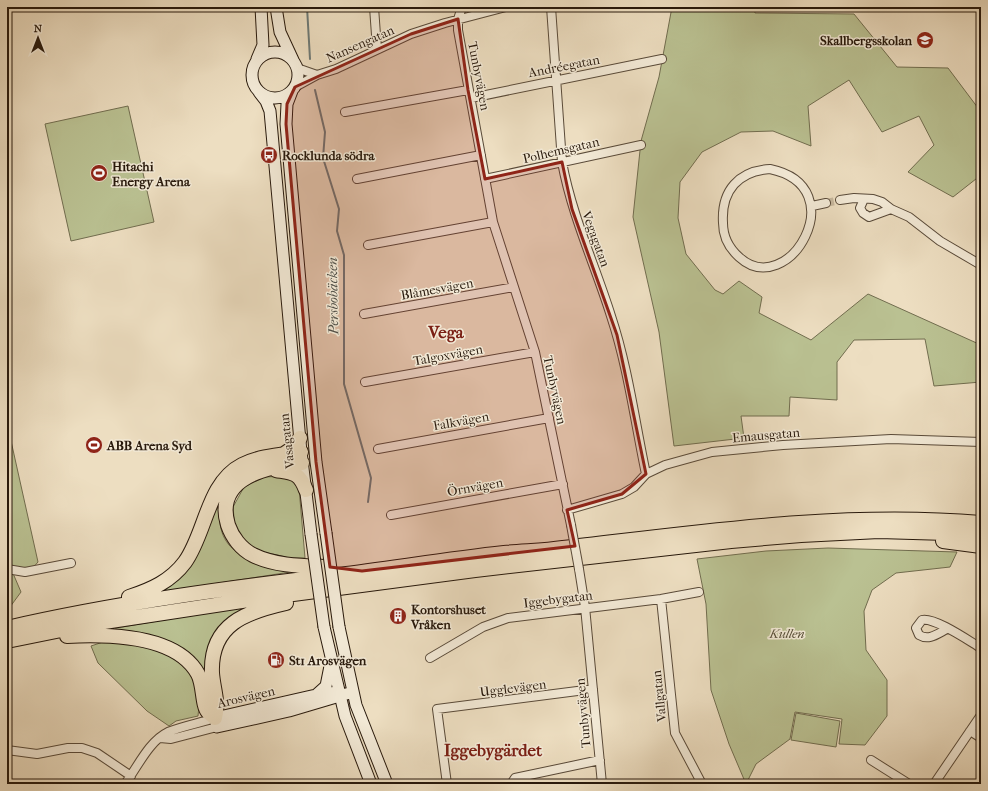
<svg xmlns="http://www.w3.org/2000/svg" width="988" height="791" viewBox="0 0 988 791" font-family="'IM FELL French Canon',serif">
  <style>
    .green { fill: #bac192; stroke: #716d4f }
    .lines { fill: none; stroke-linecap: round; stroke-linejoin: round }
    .stream { stroke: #6e7a76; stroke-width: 2 }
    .street-tunnel { stroke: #c6b79d; stroke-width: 8; stroke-dasharray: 8 4; stroke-linecap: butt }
    .street-casing { stroke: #594a39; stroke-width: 10 }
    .secondary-casing { stroke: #28190c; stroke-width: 13 }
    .highway-casing { stroke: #28190c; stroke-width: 16 }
    .street { stroke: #f3ead7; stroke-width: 8 }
    .secondary { stroke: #f3ead7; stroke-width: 11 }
    .highway { stroke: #eddec1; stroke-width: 14 }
    .street-bridge-casing { stroke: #594a39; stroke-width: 10; stroke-linecap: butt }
    .secondary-bridge-casing { stroke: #28190c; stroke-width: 13; stroke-linecap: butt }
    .street-bridge { stroke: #f3ead7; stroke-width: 8 }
    .secondary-bridge { stroke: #f3ead7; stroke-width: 11 }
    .marked { fill: #8f2418; fill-opacity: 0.2; stroke: #8f2418; stroke-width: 3; stroke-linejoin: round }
    .labels { text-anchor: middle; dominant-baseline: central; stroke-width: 3; stroke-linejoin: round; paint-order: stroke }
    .poi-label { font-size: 13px; font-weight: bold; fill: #28190c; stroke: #f3ead7; text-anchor: start }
    .street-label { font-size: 13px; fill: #28190c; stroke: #f3ead7 }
    .park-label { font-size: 13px; font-style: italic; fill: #544b34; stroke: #f3ead7 }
    .water-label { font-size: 14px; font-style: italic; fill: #51514a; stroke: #f3ead7 }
    .district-label { font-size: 17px; font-weight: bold; fill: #7a1f14; stroke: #f3ead7 }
  </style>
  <rect width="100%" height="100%" fill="#eddec1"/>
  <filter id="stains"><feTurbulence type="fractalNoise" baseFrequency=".005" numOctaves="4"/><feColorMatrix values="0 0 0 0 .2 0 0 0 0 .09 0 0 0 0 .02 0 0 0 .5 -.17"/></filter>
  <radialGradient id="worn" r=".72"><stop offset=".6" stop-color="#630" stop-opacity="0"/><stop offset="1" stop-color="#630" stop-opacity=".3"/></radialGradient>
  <path class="green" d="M 672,7 L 754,7 L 755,13 L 854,14 L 897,67 L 948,68 L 981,112 L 981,175 L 953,197 L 908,172 L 934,145 L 919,116 L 882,132 L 849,80 L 808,106 L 811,146 L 773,131 L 741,132 L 702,152 L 680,182 L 678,218 L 686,254 L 715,290 L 723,294 L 739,281 L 762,297 L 759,313 L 811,340 L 868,294 L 981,345 L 981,382 L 934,386 L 925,339 L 854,340 L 837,362 L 837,400 L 790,397 L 789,416 L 741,416 L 744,438 L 674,446 L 659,332 L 633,217 L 641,141 L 659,77 Z
    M 128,106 L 154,222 L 71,241 L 45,124 Z
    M 7,423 L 38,562 L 30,571 L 12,571 L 21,592 L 10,607 L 7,608 Z
    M 287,476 L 299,488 L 305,558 L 290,558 L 263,552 L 248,544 L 235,528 L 233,507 L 244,487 L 264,477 Z
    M 222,490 C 209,555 245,560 297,571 L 154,593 L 176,579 Z
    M 828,548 L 957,552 L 950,567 L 896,573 L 872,590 L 864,611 L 866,650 L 887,680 L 887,716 L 865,745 L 839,744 L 842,719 L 795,712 L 790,739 L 756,764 L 746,784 L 729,744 L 711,690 L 706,604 L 697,559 L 766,551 Z
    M 259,604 C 208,625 208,634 207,687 L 202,671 L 115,631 L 116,628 Z
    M 109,640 C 138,644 181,650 196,680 C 201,690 199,705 198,716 L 176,721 L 169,726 L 147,711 L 98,663 L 91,646 Z
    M 796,713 L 840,721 L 836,747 L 791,740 Z"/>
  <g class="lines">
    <path class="stream" d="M 307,7 L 310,59
      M 315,90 L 325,132 L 323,158 L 339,209 L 337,231 L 344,255 L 344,384 L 371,478 L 368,502"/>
    <path class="street-tunnel" d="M 826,203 L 840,200"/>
    <g class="street-casing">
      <path id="street" d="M 374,7 L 377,49
        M 462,7 L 458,19 L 458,30 L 493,222 L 535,352 L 571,525
        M 551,7 L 562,162 C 572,216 595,265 611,316 C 628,367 635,422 646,474
        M 297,68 L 317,75
        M 295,87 L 317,75 L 336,69 L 411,34 L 445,23 L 506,7
        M 471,98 L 662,59
        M 345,112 L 468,90
        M 770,169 C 856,187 788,302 739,257 C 729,248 723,236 723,223 C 721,190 739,171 770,169 Z
        M 357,179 L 481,155
        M 485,179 L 641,145
        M 864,199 L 860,208 L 863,213 L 869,217 L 891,209
        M 840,200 L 854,198 L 873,199 L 882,202 L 891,209 L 909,217 L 940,241 L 981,265
        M 812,206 L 826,203
        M 368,245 L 493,222
        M 364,314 L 514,287
        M 365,382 L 535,352
        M 378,449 L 549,418
        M 567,510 L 622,494 L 634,487 L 646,474 L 665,465 L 712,452 L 783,445 L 891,439 L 981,442
        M 391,515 L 563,484
        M 7,569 L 25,572 L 71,563
        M 579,569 L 585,607 L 602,784
        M 661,599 L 675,733 L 702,784
        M 947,629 C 937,634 929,641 919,635 L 916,628 L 922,620 C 935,617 969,641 981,648
        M 430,658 L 483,627 L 508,618 L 661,599 L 699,592
        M 970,731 L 981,738
        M 160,738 L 171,739 L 217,727
        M 7,750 L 37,754 L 68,748 L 82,748 L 97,753 L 131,776
        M 871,760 L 909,784
        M 125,784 C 137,768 149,741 168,732 C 183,726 200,723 215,718
        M 447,784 L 437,709 L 593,689
        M 511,784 L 515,778 L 600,760
        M 934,784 L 981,715"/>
    </g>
    <g class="secondary-casing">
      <path id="secondary" d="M 276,7 L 280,32 L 293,60
        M252 75a23 23 0 1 1 46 0a23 23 0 1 1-46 0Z
        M 257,59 L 263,45 L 261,7
        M 292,91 L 287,104 L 286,124 L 316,462 L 326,533
        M 259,92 L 266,101 L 270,111 L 301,452 L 311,534
        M 324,627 L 345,716 L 371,784
        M 339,627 L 356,705 L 387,784
        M 316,695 L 326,686 L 330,666
        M 340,695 L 329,692 L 215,718 L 217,727 L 289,711 L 353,692"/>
    </g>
    <g class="highway-casing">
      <path id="highway" d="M 284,454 L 293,448 L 300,438
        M 302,463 C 269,466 213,477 228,525 C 232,537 241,549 253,555 C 275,566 303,566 328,567
        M 276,470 C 293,473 299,472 306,490
        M 943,541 L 981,546
        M 129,597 C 151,590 171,581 185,562 C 206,533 207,483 242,465 C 260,456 281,455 301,452
        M 7,628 C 116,603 227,588 338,575 C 394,568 449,559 504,553 C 524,551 544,551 563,548 C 702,532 841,511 981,523
        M 67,636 C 106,634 176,634 198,674 C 204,685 202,705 208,712 C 210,714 213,716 215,718 C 219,703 213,688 212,673 C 210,624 246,612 286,603
        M 7,641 L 91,624 L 255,599 L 475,570 L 731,541 L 801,535 L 879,531 L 981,534"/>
    </g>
    <use href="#street" class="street"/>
    <use href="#secondary" class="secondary"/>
    <use href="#highway" class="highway"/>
    <g class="street-bridge-casing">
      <path id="street-bridge" d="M 571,525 L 579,569"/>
    </g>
    <g class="secondary-bridge-casing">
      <path id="secondary-bridge" d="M 326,533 L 339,627
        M 311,534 L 324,627"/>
    </g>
    <use href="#street-bridge" class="street-bridge"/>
    <use href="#secondary-bridge" class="secondary-bridge"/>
  </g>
  <path class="marked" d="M 458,19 L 468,90 L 485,179 L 562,162 L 572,209 L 617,335 L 646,474 L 622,494 L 567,510 L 575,546 L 362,571 L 330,567 L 316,462 L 286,124 L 287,104 L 295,87 L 411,34 Z"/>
  <defs>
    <g id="school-disc" transform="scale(0.9)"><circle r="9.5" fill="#8f2418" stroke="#f3ead7"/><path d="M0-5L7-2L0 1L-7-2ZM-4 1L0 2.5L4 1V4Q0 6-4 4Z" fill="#fff"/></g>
    <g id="bus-disc" transform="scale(0.9)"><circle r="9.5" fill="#8f2418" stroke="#f3ead7"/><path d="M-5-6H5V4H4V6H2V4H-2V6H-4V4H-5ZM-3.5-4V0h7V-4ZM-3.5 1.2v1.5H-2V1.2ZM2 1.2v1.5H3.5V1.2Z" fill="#fff"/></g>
    <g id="stadium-disc" transform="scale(0.9)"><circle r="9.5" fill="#8f2418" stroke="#f3ead7"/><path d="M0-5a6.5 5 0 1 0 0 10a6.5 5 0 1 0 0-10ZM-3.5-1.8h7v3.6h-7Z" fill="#fff"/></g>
    <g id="building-disc" transform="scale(0.9)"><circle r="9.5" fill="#8f2418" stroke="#f3ead7"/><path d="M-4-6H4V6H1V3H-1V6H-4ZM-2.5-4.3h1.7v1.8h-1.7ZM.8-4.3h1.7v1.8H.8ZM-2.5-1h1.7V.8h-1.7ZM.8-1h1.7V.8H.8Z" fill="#fff"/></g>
    <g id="fuel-disc" transform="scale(0.9)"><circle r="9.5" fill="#8f2418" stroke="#f3ead7"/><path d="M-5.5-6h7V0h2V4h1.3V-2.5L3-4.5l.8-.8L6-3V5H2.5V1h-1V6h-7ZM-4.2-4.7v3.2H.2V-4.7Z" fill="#fff"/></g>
  </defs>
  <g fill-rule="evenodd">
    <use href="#school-disc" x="925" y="40"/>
    <use href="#bus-disc" x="269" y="155"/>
    <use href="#stadium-disc" x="99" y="173"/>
    <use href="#stadium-disc" x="94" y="445"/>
    <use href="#building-disc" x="398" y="616"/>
    <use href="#fuel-disc" x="276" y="660"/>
  </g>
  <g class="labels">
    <g class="poi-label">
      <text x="912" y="40" text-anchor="end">Skallbergsskolan</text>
      <text x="282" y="155">Rocklunda södra</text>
      <text x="112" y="166">Hitachi<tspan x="112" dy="15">Energy Arena</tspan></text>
      <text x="107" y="445">ABB Arena Syd</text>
      <text x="411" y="609">Kontorshuset<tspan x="411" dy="15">Vråken</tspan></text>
      <text x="289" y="660">St1 Arosvägen</text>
    </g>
    <g class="street-label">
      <text transform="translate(360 44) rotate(-24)">Nansengatan</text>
      <text transform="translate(564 66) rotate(-11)">Andréegatan</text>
      <text transform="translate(479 76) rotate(79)">Tunbyvägen</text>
      <text transform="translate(561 150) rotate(-13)">Polhemsgatan</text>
      <text transform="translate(596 239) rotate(70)">Vegagatan</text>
      <text transform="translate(437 289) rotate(-10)">Blåmesvägen</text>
      <text transform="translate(448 355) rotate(-10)">Talgoxvägen</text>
      <text transform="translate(555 390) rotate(78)">Tunbyvägen</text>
      <text transform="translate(461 421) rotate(-10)">Falkvägen</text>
      <text transform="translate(766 435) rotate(-5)">Emausgatan</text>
      <text transform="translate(287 441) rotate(-96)">Vasagatan</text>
      <text transform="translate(475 487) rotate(-10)">Örnvägen</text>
      <text transform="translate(558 599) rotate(-7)">Iggebygatan</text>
      <text transform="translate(513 688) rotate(-7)">Ugglevägen</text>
      <text transform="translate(659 696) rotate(-96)">Vallgatan</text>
      <text transform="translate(246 697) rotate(-13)">Arosvägen</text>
      <text transform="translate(583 713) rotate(-95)">Tunbyvägen</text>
    </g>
    <g class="park-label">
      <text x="787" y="633">Kullen</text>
    </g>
    <g class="water-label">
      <text transform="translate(333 296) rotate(-91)">Persbobäcken</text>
    </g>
    <g class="district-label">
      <text x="446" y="332">Vega</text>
      <text x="493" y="750">Iggebygärdet</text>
    </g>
  </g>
  <rect width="988" height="791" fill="none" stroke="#eddec1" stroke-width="24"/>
  <rect x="8" y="8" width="972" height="775" fill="none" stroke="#28190c" stroke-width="2"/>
  <rect x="12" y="12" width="964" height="767" fill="none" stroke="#28190c"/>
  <g transform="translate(38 38)" stroke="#f3ead7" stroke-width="3" paint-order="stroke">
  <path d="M0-3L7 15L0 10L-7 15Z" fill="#28190c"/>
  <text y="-6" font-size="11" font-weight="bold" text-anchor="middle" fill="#28190c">N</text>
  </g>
  <rect width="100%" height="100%" filter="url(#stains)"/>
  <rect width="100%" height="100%" fill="url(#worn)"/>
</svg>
